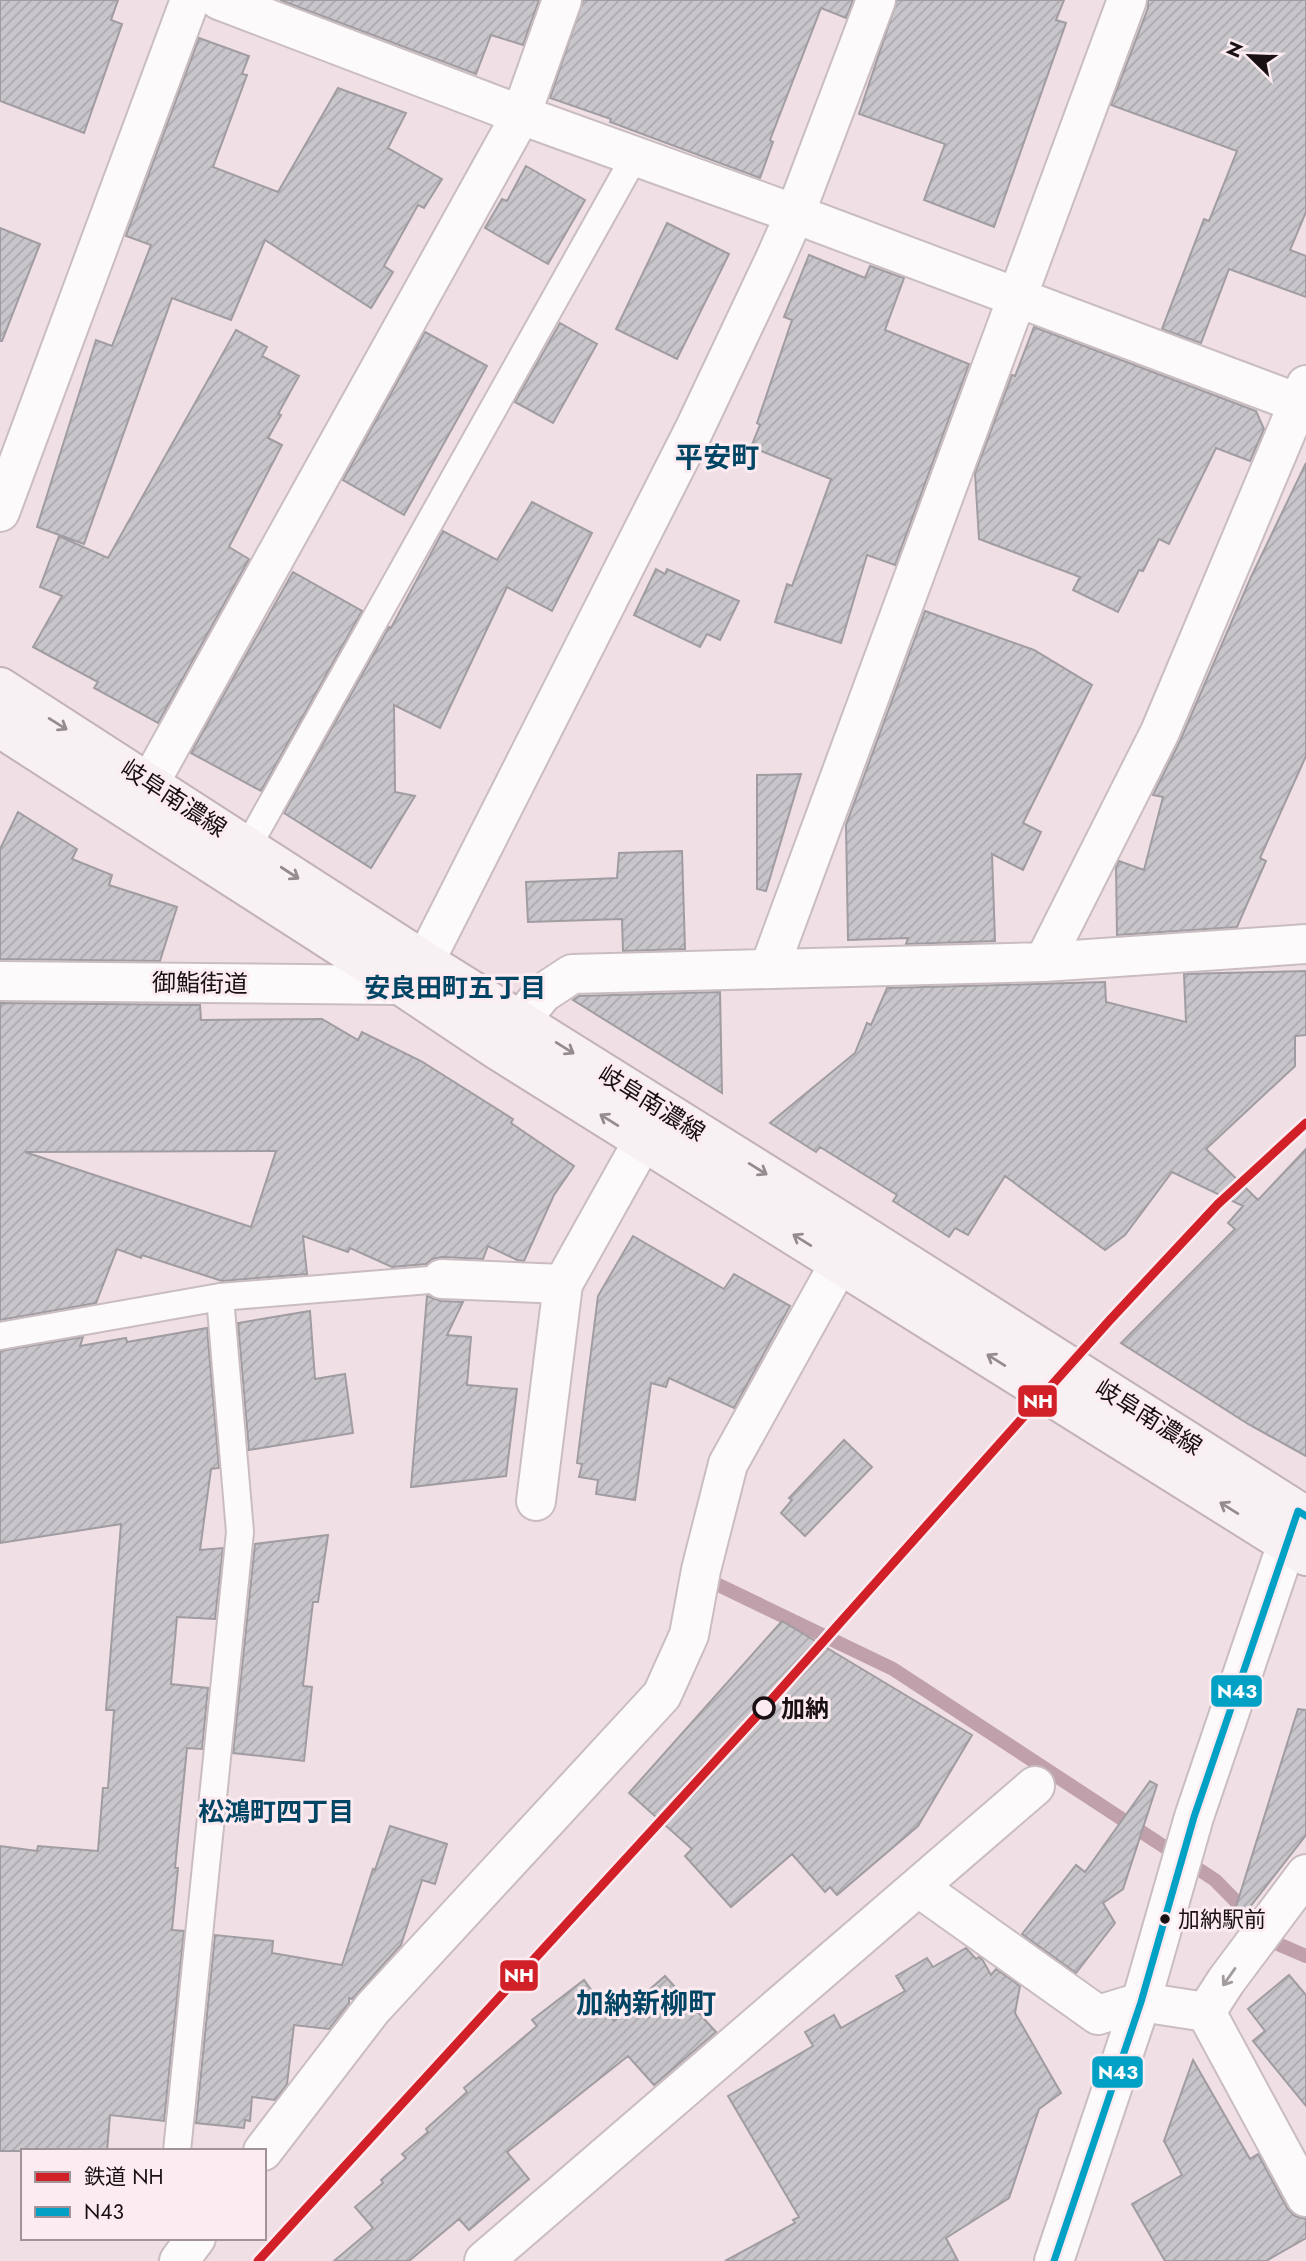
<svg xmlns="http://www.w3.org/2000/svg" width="1306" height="2261" viewBox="0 0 1306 2261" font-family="Jost,'Noto Sans JP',sans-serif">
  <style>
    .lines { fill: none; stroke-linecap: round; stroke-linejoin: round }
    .stream { stroke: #c0a0aa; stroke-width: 14 }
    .building { fill: url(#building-hatch); stroke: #a09ca1; stroke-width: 2; fill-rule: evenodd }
    .lane-casing { stroke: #cabdc1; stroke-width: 30 }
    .street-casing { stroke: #cabdc1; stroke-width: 42 }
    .secondary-casing { stroke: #cabdc1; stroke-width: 42 }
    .primary-casing { stroke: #c3b3b8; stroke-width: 42 }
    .lane { stroke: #fdfafb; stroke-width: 26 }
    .street { stroke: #fdfafb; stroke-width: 38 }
    .secondary { stroke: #fdfafb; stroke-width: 38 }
    .primary { stroke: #f8f1f3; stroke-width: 38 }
    .bus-1-casing { stroke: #fcebf0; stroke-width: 12 }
    .bus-1 { stroke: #01a1c5; stroke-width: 7 }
    .rail-1-casing { stroke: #fcebf0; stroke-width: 14 }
    .rail-1 { stroke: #d12027; stroke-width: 9 }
    .oneway { stroke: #948c8e }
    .oneway2 { stroke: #a29c9e }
    .stop-dot { fill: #fcebf0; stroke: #191013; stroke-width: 3.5 }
    .bus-dot { fill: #191013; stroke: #fcebf0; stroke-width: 2.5 }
    .labels { text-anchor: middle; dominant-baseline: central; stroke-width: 6; stroke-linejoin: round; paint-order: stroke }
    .bus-label { font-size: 22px; fill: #191013; stroke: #fcebf0; text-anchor: start }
    .street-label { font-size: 24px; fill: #191013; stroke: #fcebf0 }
    .stop-label { font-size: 24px; font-weight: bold; fill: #191013; stroke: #fcebf0; text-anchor: start }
    .neighbourhood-label { font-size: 26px; font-weight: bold; fill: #004564; stroke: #fcebf0 }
    .quarter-label { font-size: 28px; font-weight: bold; fill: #004564; stroke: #fcebf0 }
    .line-badge { stroke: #fcebf0; stroke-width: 2.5 }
    .badge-label { font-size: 19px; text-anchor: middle; font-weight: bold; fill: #fff }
  </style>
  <defs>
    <pattern id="building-hatch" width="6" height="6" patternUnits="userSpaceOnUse" patternTransform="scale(1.75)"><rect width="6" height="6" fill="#c8c6cb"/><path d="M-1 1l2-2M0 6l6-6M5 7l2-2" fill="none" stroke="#aba9ad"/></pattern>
  </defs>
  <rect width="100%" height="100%" fill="#f0e0e5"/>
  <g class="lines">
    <path class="stream" d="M 704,1578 L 893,1669 L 1215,1880 L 1278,1944 L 1306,1956"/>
  </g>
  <path class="building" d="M 0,0 L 118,0 L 111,20 L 122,24 L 84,133 L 0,101 Z
    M 280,0 L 539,0 L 523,45 L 491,35 L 476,74 Z
    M 583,0 L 853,0 L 846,18 L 821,8 L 770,140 L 773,142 L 760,178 L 610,122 L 611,119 L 550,98 Z
    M 897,0 L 1064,0 L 1056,20 L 1066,23 L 994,227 L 924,200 L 945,144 L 859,114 Z
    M 1148,0 L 1306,0 L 1306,212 L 1290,250 L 1306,256 L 1306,297 L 1229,269 L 1201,343 L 1162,329 L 1204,219 L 1209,221 L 1237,151 L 1111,105 L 1148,8 Z
    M 199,38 L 249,56 L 242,74 L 247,75 L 213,167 L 278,192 L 338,88 L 406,113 L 388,148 L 442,179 L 424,208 L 418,205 L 384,266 L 393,272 L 371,308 L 265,240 L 231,320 L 172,298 L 84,544 L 37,527 L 96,340 L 112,346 L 151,245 L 126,236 Z
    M 526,166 L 585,200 L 548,264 L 485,228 L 502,199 L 507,201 Z
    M 667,223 L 729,254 L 677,359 L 616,329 Z
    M 0,228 L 40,244 L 2,341 L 0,341 Z
    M 809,255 L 865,278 L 870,266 L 904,278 L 885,330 L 969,364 L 895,565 L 867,555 L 841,643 L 775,622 L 787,584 L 792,586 L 831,479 L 751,447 L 760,425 L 757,423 L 792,320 L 784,317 Z
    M 560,323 L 597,344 L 553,423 L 515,402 Z
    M 1034,327 L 1256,411 L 1264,429 L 1250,461 L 1216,448 L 1169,544 L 1159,539 L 1143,571 L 1139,570 L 1118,612 L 1073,590 L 1080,577 L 979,539 L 975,473 L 1012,375 L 1015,376 Z
    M 236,330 L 267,347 L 262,356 L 299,376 L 278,414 L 281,415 L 268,438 L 282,445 L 229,547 L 249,559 L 158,723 L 94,688 L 98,682 L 33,647 L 62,596 L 40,587 L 59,536 L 108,558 Z
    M 425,332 L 487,366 L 404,515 L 343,480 Z
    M 1306,463 L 1306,756 L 1260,858 L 1266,861 L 1237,927 L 1117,935 L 1116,867 L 1119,861 L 1144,870 L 1163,797 L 1153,795 L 1180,741 L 1251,577 Z
    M 532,502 L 592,533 L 552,611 L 507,587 L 440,728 L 394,705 L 395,792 L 415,796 L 371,868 L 284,813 L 389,627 L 391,628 L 443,531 L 497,560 Z
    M 656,569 L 665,574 L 667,569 L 739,601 L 720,640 L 707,634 L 700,647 L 634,615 Z
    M 293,572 L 362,611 L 261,791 L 191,753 Z
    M 925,611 L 1034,650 L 1092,685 L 1023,823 L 1041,832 L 1023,870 L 992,854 L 995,941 L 906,944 L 908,938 L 848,940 L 846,825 Z
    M 801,774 L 766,891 L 757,889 L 757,775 Z
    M 18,812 L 77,849 L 72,859 L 112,875 L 109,885 L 177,907 L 160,961 L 0,959 L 0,849 Z
    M 682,851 L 685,949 L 623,951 L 622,919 L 528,922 L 526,882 L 617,878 L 619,853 Z
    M 1306,971 L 1306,1035 L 1295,1036 L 1295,1066 L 1206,1149 L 1258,1200 L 1306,1149 L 1306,1456 L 1248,1424 L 1121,1343 L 1235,1229 L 1228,1223 L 1243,1206 L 1172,1172 L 1125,1235 L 1105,1250 L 1005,1176 L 968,1235 L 955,1228 L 949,1237 L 893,1201 L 897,1195 L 820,1147 L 816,1152 L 770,1123 L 855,1053 L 867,1023 L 871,1025 L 887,988 L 1105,982 L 1106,1002 L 1186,1022 L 1184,974 Z
    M 720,992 L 722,1093 L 573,1000 L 579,996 Z
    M 0,1003 L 200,1005 L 201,1020 L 322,1019 L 358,1040 L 362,1032 L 421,1061 L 513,1119 L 511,1123 L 574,1166 L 554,1195 L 524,1261 L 517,1260 L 488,1246 L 483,1259 L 442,1257 L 432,1259 L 426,1264 L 392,1267 L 350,1248 L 348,1252 L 303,1236 L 307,1274 L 222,1281 L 142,1255 L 141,1258 L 117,1249 L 96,1303 L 0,1320 ZM 276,1151 L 251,1227 L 25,1152 Z
    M 633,1236 L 724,1289 L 734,1274 L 790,1306 L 734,1408 L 669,1378 L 666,1387 L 651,1383 L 635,1500 L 596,1494 L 598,1480 L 579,1477 L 582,1464 L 577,1463 L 598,1296 Z
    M 427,1296 L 441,1301 L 463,1302 L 447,1335 L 471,1337 L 467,1385 L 517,1389 L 506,1476 L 411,1487 Z
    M 310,1311 L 315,1379 L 345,1374 L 353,1433 L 249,1450 L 238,1323 Z
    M 207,1328 L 219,1468 L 211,1469 L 200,1550 L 223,1548 L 215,1619 L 177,1617 L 171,1684 L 208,1688 L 202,1749 L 187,1748 L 175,1868 L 178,1868 L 172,1930 L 184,1931 L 164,2121 L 110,2115 L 107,2151 L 0,2151 L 0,1846 L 37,1851 L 38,1846 L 98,1851 L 103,1788 L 108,1788 L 114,1710 L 106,1710 L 121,1524 L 0,1543 L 0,1351 L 83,1337 L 80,1346 L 126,1338 L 127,1342 Z
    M 844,1440 L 872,1467 L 805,1536 L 781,1513 L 792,1500 L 789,1498 Z
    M 328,1535 L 318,1602 L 313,1602 L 303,1686 L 312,1687 L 304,1761 L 233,1753 L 255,1544 Z
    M 782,1621 L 972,1735 L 918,1826 L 837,1895 L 830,1887 L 825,1892 L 792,1854 L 731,1907 L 685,1856 L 692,1849 L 629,1793 Z
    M 1298,1709 L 1306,1710 L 1306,1835 L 1232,1930 L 1229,1929 Z
    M 1150,1781 L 1157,1785 L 1123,1889 L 1103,1903 L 1115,1923 L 1076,1973 L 1022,1934 L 1076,1865 L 1085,1872 Z
    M 390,1826 L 447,1844 L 435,1884 L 422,1880 L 401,1945 L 352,1999 L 349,1998 L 349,2003 L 329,2029 L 294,2025 L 287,2084 L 275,2100 L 252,2097 L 250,2121 L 245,2120 L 244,2128 L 196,2123 L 215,1935 L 273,1941 L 272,1953 L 342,1965 L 373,1869 L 375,1870 Z
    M 966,1948 L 976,1959 L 979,1957 L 982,1959 L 991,1975 L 996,1969 L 1020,1986 L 1015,2013 L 1061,2093 L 1039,2109 L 1009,2198 L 946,2238 L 958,2261 L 725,2261 L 795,2223 L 793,2220 L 799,2217 L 728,2096 L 813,2046 L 805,2032 L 834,2015 L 841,2028 L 905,1991 L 896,1976 L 927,1958 L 933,1967 Z
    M 1289,1975 L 1306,1995 L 1306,2106 L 1253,2041 L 1265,2031 L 1248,2009 Z
    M 665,1976 L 716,2032 L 654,2085 L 628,2056 L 507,2152 L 529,2179 L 469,2230 L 459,2219 L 409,2261 L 334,2261 L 373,2228 L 355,2207 L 383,2183 L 381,2180 L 406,2158 L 402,2154 L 428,2132 L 426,2129 L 467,2092 L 464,2088 L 537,2026 L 532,2020 L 584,1980 L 614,2021 Z
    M 1193,2060 L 1250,2159 L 1258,2154 L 1287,2208 L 1295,2216 L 1306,2219 L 1306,2238 L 1266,2261 L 1165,2261 L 1132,2204 L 1182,2175 L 1164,2141 Z"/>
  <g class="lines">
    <g class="lane-casing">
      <path id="lane" d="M 248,846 L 635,156
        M 0,1336 L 220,1297 L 442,1279
        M 177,2151 L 240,1532 L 220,1297"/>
    </g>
    <g class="street-casing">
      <path id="street" d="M 219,0 L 521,115 L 795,214 L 1306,406
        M 0,512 L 190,0
        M 134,811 L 521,115 L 562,0
        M 1044,962 L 1160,732 L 1306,385
        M 769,969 L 1127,0
        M 0,981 L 400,985 L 425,961 L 695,428 L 774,261 L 795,214 L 876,0
        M 500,1045 L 543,993 L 572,974 L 1044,962 L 1306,944
        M 442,1279 L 563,1284 L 643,1141
        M 536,1501 L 563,1284
        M 918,1887 L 1098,2015 L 1141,2002 L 1206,2012
        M 1206,2012 L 1306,2197
        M 1206,2012 L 1226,1981 L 1306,1874
        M 263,2151 L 372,2009 L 662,1695 L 689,1635 L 701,1570 L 728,1464 L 854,1237
        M 179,2261 L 196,2238
        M 484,2261 L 1035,1786"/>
    </g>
    <g class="secondary-casing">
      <path id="secondary" d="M 1054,2261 L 1141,2002 L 1194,1817 L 1297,1514"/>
    </g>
    <g class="primary-casing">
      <path id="primary" d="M 0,687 L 425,961 L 857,1231 L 1306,1516
        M 0,728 L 400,985 L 497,1050 L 1306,1556"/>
    </g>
    <use href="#lane" class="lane"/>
    <use href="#street" class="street"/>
    <use href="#secondary" class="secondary"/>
    <use href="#primary" class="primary"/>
    <g class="bus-1-casing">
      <path id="bus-1" d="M 1054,2261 L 1141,2002 L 1194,1817 L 1298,1511 L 1306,1516"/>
    </g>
    <use href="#bus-1" class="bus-1"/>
    <g class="rail-1-casing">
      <path id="rail-1" d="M 258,2261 L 764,1708 L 1109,1321 L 1218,1204 L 1306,1123"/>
    </g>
    <use href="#rail-1" class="rail-1"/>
  </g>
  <defs><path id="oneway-shaft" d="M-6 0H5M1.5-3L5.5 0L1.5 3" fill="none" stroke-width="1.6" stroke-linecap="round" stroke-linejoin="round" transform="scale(1.75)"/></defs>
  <g class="oneway">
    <use href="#oneway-shaft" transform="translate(58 724) rotate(32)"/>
    <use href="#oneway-shaft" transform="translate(290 873) rotate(33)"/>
    <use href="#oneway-shaft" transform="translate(565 1048) rotate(32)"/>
    <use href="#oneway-shaft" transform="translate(609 1120) rotate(-148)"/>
    <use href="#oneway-shaft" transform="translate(758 1169) rotate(32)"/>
    <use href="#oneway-shaft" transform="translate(802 1240) rotate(-148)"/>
    <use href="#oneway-shaft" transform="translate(996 1360) rotate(-148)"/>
    <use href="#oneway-shaft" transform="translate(1229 1508) rotate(-148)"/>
  </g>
  <use class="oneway2" href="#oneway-shaft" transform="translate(1229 1977) rotate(125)"/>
  <circle class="stop-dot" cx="764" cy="1708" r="10"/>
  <circle class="bus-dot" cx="1165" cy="1919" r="6"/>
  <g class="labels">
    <g class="bus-label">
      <text x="1178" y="1919">加納駅前</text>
    </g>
    <g class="street-label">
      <text transform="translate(174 798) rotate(33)">岐阜南濃線</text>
      <text transform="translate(200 983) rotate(1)">御鮨街道</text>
      <text transform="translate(652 1103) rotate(32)">岐阜南濃線</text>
      <text transform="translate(1149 1417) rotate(32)">岐阜南濃線</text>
    </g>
    <g class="stop-label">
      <text x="781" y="1708">加納</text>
    </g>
    <g class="neighbourhood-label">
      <text x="455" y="988">安良田町五丁目</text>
      <text x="276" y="1812">松鴻町四丁目</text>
    </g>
    <g class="quarter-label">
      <text x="717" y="457">平安町</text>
      <text x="646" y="2003">加納新柳町</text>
    </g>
  </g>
  <g class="line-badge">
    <rect x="1017" y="1384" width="41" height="34" rx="7" fill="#d12027"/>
    <rect x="1210" y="1674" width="53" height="34" rx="7" fill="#01a1c5"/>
    <rect x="499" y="1959" width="40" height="33" rx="7" fill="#d12027"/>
    <rect x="1091" y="2055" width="53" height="34" rx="7" fill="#01a1c5"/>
  </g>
  <g class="badge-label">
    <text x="1038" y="1408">NH</text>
    <text x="1237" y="1698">N43</text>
    <text x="519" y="1982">NH</text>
    <text x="1118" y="2079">N43</text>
  </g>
  <rect x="21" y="2149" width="245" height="91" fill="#fcebf0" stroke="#a19398" stroke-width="2"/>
  <rect x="35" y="2172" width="35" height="10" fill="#d12027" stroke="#a19398" stroke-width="2"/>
  <text x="84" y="2184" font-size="21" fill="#191013">鉄道 NH</text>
  <rect x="35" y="2207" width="35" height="10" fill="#01a1c5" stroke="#a19398" stroke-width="2"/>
  <text x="84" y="2219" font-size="21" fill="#191013">N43</text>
  <g transform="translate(1250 56) rotate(293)" stroke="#fcebf0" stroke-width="5" paint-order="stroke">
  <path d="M0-5L12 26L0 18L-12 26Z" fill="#191013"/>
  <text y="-10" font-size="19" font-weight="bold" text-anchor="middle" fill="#191013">N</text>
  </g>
</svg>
